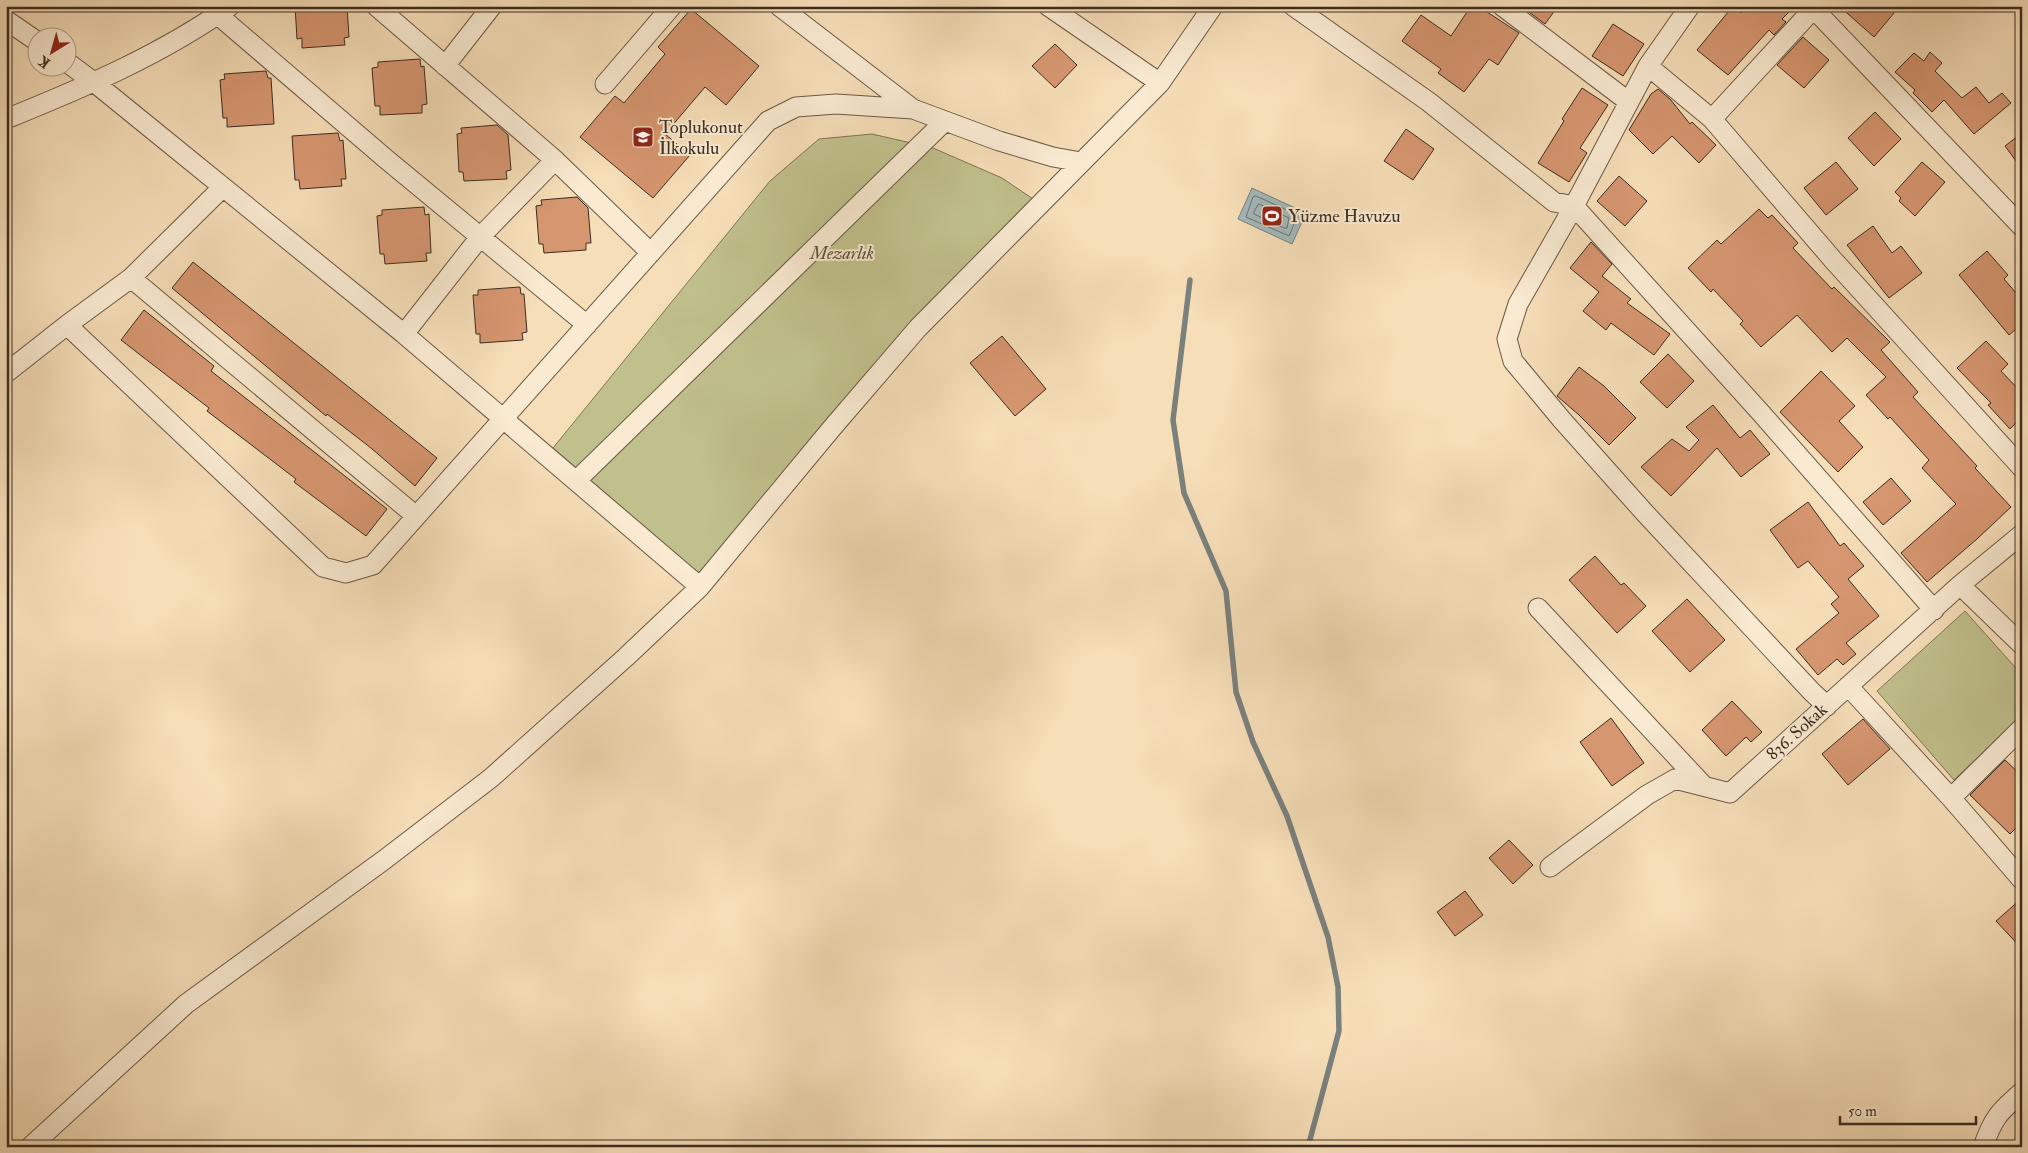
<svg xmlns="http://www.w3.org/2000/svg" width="2028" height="1153" viewBox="0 0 2028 1153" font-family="'IM FELL Double Pica',serif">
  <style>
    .green { fill: #c0c08c; stroke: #7e7656 }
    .water { fill: #a3b9bb; stroke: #7a817d }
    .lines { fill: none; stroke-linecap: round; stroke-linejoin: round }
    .shore { stroke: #70726e; stroke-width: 1 }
    .stream { stroke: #7a817d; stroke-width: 5.5 }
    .building { fill: #d69670; stroke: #3d2c21 }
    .minor-casing { stroke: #6b5847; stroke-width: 21 }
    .minor { stroke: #f9ead1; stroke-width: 19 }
    .labels { text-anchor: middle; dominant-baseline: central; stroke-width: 4; stroke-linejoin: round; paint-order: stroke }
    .poi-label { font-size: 18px; fill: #3d2c21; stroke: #f9ead1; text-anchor: start }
    .park-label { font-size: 18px; font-style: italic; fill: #5e513c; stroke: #f9ead1 }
    .street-label { font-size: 18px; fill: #3d2c21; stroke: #f9ead1 }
  </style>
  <rect width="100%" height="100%" fill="#f6deb8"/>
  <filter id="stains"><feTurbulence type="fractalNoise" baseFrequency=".004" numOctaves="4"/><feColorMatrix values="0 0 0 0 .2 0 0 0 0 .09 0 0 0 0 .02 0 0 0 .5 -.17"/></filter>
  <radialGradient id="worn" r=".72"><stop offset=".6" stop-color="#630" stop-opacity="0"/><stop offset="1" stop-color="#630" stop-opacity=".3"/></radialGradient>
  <path class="green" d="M 872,134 L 933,148 L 1002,178 L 1036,201 L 699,574 L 553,448 L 770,181 L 819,139 Z
    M 1965,611 L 2022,675 L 2022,715 L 1954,780 L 1877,691 Z"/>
  <path class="water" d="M 1252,188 L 1306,213 L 1292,244 L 1238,219 Z"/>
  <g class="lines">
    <path class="shore" d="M 1256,196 L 1298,215 L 1289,236 L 1246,217 L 1253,197 Z
      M 1259,204 L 1289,218 L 1287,228 L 1284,228 L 1254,214 L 1254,212 Z"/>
    <path class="stream" d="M 1190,280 L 1173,420 L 1184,493 L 1226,591 L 1236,692 L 1253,742 L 1287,816 L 1328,937 L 1338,987 L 1339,1031 L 1308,1147"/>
  </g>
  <path class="building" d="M 295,6 L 347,6 L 349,37 L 344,38 L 345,45 L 302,48 L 302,38 L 297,39 Z
    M 1471,6 L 1478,6 L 1519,33 L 1498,65 L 1489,59 L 1464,92 L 1438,73 L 1441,69 L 1402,41 L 1421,15 L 1451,36 Z
    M 1521,6 L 1558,6 L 1545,24 Z
    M 1733,6 L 1741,13 L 1748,6 L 1795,6 L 1782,19 L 1786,22 L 1774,35 L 1769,30 L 1728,75 L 1697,50 Z
    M 1839,6 L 1886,6 L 1894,13 L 1874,37 Z
    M 691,9 L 759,66 L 726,105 L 705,87 L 665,134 L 690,155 L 653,198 L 580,137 L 615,96 L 624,103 L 665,54 L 658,47 Z
    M 1613,24 L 1644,44 L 1623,76 L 1592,56 Z
    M 1803,37 L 1829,60 L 1804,88 L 1777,65 Z
    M 1055,44 L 1077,65 L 1055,88 L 1032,66 Z
    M 1930,52 L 1942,63 L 1935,71 L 1962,98 L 1976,87 L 1989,103 L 2002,93 L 2011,103 L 1974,134 L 1944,100 L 1932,112 L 1913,93 L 1915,90 L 1895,72 L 1914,53 L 1924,61 Z
    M 420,59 L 421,67 L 424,66 L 427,104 L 422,105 L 422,113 L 380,115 L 380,106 L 375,106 L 372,68 L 378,67 L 378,62 Z
    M 266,71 L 268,78 L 271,78 L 274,124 L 227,127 L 227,118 L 223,118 L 220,80 L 225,79 L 224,74 Z
    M 1582,88 L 1608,105 L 1580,148 L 1587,153 L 1569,182 L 1538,163 L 1564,121 L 1562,119 Z
    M 1658,89 L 1670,99 L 1690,124 L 1692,122 L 1716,145 L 1699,163 L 1672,136 L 1653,154 L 1629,130 L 1651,94 Z
    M 1875,112 L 1901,139 L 1874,166 L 1848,138 Z
    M 497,125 L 508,135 L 511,170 L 506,171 L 507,179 L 464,181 L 463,172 L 459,172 L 457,134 L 462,133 L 461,128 Z
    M 1406,129 L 1434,149 L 1413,180 L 1384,161 Z
    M 338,133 L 340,141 L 343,140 L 346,179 L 341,179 L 342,186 L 300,189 L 299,180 L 295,180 L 292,136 Z
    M 2022,133 L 2022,169 L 2005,146 Z
    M 1836,162 L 1858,189 L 1826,215 L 1804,188 Z
    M 1922,162 L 1945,182 L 1915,216 L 1899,201 L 1901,198 L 1895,192 Z
    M 1619,176 L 1647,201 L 1625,226 L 1597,201 Z
    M 577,197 L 588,208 L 591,243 L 586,243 L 586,250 L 544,253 L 543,244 L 539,244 L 536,206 L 542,205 L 541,200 Z
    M 424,207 L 425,215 L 429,214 L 431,253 L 426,253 L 427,261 L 385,264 L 384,254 L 380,254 L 377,216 L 382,215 L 382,210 Z
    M 1759,209 L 1768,218 L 1772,215 L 1798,243 L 1793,248 L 1832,289 L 1834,287 L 1890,342 L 1881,350 L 1918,392 L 1913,397 L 1977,466 L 1975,468 L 2011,507 L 1977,539 L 1927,582 L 1901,553 L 1956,504 L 1922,468 L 1929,460 L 1890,417 L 1888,419 L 1866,395 L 1886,377 L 1847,338 L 1832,352 L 1797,315 L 1761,347 L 1740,324 L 1743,321 L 1713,289 L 1711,292 L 1688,268 L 1717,240 L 1721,244 Z
    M 1873,226 L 1892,253 L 1901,246 L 1922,273 L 1889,298 L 1847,245 Z
    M 1591,242 L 1612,264 L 1602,276 L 1631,299 L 1627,303 L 1670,334 L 1654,355 L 1611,323 L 1606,330 L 1583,311 L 1599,292 L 1570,268 Z
    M 1987,251 L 2008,275 L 2004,279 L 2022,300 L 2022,324 L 2009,335 L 1959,275 Z
    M 193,262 L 437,458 L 415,486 L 371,448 L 327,414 L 326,416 L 314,406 L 172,288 Z
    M 520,287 L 521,294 L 524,294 L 527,332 L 522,333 L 523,340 L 480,343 L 480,334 L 476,334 L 473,295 L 478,295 L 478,290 Z
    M 144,310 L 214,366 L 211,371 L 387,509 L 366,536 L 294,482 L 296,479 L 207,411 L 209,408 L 121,340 Z
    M 1002,336 L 1046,389 L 1015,416 L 970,363 Z
    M 1986,341 L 2008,364 L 2001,371 L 2022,393 L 2022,417 L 2010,429 L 1988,405 L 1991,403 L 1957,368 Z
    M 1668,354 L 1694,381 L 1667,408 L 1640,382 Z
    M 1579,367 L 1604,386 L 1636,418 L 1609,445 L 1579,415 L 1557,396 Z
    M 1821,371 L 1855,406 L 1839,421 L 1863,447 L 1838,472 L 1780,412 Z
    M 1713,405 L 1740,438 L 1750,430 L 1770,454 L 1741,477 L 1717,448 L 1671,496 L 1641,467 L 1672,439 L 1689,451 L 1699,440 L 1686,427 Z
    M 1891,478 L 1911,501 L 1883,525 L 1863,502 Z
    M 1808,502 L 1840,546 L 1844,543 L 1864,566 L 1848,579 L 1879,616 L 1846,643 L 1856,654 L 1843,665 L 1837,659 L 1818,675 L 1796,649 L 1839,613 L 1831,604 L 1839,597 L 1808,561 L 1798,568 L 1770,530 Z
    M 1595,556 L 1621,585 L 1624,583 L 1646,606 L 1617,633 L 1569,580 Z
    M 1687,599 L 1725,640 L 1690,672 L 1652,631 Z
    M 1732,701 L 1762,732 L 1751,742 L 1746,737 L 1726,756 L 1702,730 Z
    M 1611,718 L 1644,763 L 1612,786 L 1580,742 Z
    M 1863,719 L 1890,749 L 1848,785 L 1822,754 Z
    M 2005,760 L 2022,776 L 2022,822 L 2010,834 L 1970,795 Z
    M 1509,840 L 1533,865 L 1513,884 L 1489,858 Z
    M 1465,891 L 1483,915 L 1455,936 L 1437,912 Z
    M 2022,898 L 2022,949 L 1996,921 Z"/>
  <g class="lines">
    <g class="minor-casing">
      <path id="minor" d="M 376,6 L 555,160 L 651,253
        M 779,6 L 913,109
        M 1048,6 L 1160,83
        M 1293,6 L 1429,102 L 1554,202 L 1574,206 L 1761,413 L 1934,610
        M 1502,6 L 1629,102
        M 1690,6 L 1648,66 L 1574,206 L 1518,304 L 1507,339 L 1513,361 L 1562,420 L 1644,512 L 1812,692 L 1827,706
        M 1811,6 L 2022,227
        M 218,15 L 386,159 L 587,325
        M 6,20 L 38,42
        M 68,63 L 95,83 L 404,334 L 700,587
        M 445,66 L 492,6
        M 1648,66 L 1712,119 L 1834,261 L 2022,468
        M 605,84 L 672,6
        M 6,119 C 85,87 161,55 230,6
        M 1712,119 L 1816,6
        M 131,278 L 416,516
        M 67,325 L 323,567 L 346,573 L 373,565 L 768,121 L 796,107 L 836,104 L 913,109 L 999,141 L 1053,157 L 1081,162
        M 404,334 L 480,237 L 555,160
        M 6,373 L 67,325 L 131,278 L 223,187
        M 577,480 L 945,121
        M 1960,585 L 2022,645
        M 1538,608 L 1703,785
        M 1848,686 L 1951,798 L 2022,880
        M 1951,798 L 2022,728
        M 1550,867 L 1647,795 L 1675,779 L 1730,793 L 1960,585 L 2022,534
        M 30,1147 L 186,1004 L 384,860 L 491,778 L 626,657 L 700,587 L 832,428 L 918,328 L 1160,83 L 1213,6
        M 1983,1147 C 1993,1118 1999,1112 2022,1092"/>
    </g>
    <use href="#minor" class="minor"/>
  </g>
  <defs>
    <g id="school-square" transform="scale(1.125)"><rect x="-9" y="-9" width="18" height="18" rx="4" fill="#8f2418" stroke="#f9ead1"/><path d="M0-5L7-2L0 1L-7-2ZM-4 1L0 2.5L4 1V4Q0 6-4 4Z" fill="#fff"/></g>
    <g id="stadium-square" transform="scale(1.125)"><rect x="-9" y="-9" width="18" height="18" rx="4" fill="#8f2418" stroke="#f9ead1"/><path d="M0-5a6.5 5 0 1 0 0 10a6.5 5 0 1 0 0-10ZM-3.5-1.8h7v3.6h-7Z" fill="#fff"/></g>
  </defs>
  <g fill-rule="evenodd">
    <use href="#school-square" x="643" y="137"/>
    <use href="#stadium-square" x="1272" y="216"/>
  </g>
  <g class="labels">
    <g class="poi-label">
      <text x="659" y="127">Toplukonut<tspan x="659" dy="21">İlkokulu</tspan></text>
      <text x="1288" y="216">Yüzme Havuzu</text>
    </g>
    <g class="park-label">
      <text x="842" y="253">Mezarlık</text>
    </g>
    <g class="street-label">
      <text transform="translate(1797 732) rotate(-42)">836. Sokak</text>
    </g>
  </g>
  <rect width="2028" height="1153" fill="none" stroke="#f6deb8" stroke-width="25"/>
  <rect x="8" y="8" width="2013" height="1138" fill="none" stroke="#3d2c21" stroke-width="2.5"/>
  <rect x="12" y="12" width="2003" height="1128" fill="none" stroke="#3d2c21"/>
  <g transform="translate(52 52) rotate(217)"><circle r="24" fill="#f9ead1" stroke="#ae9e8b"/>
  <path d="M0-4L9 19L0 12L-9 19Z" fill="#8f2418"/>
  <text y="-8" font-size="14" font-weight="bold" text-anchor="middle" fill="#3d2c21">K</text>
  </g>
  <path d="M1840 1116v8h136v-8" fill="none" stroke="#3d2c21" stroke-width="2.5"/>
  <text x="1848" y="1116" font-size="15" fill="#3d2c21" stroke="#f9ead1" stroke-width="4" paint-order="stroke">50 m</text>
  <rect width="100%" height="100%" filter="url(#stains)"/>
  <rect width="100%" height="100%" fill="url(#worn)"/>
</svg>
